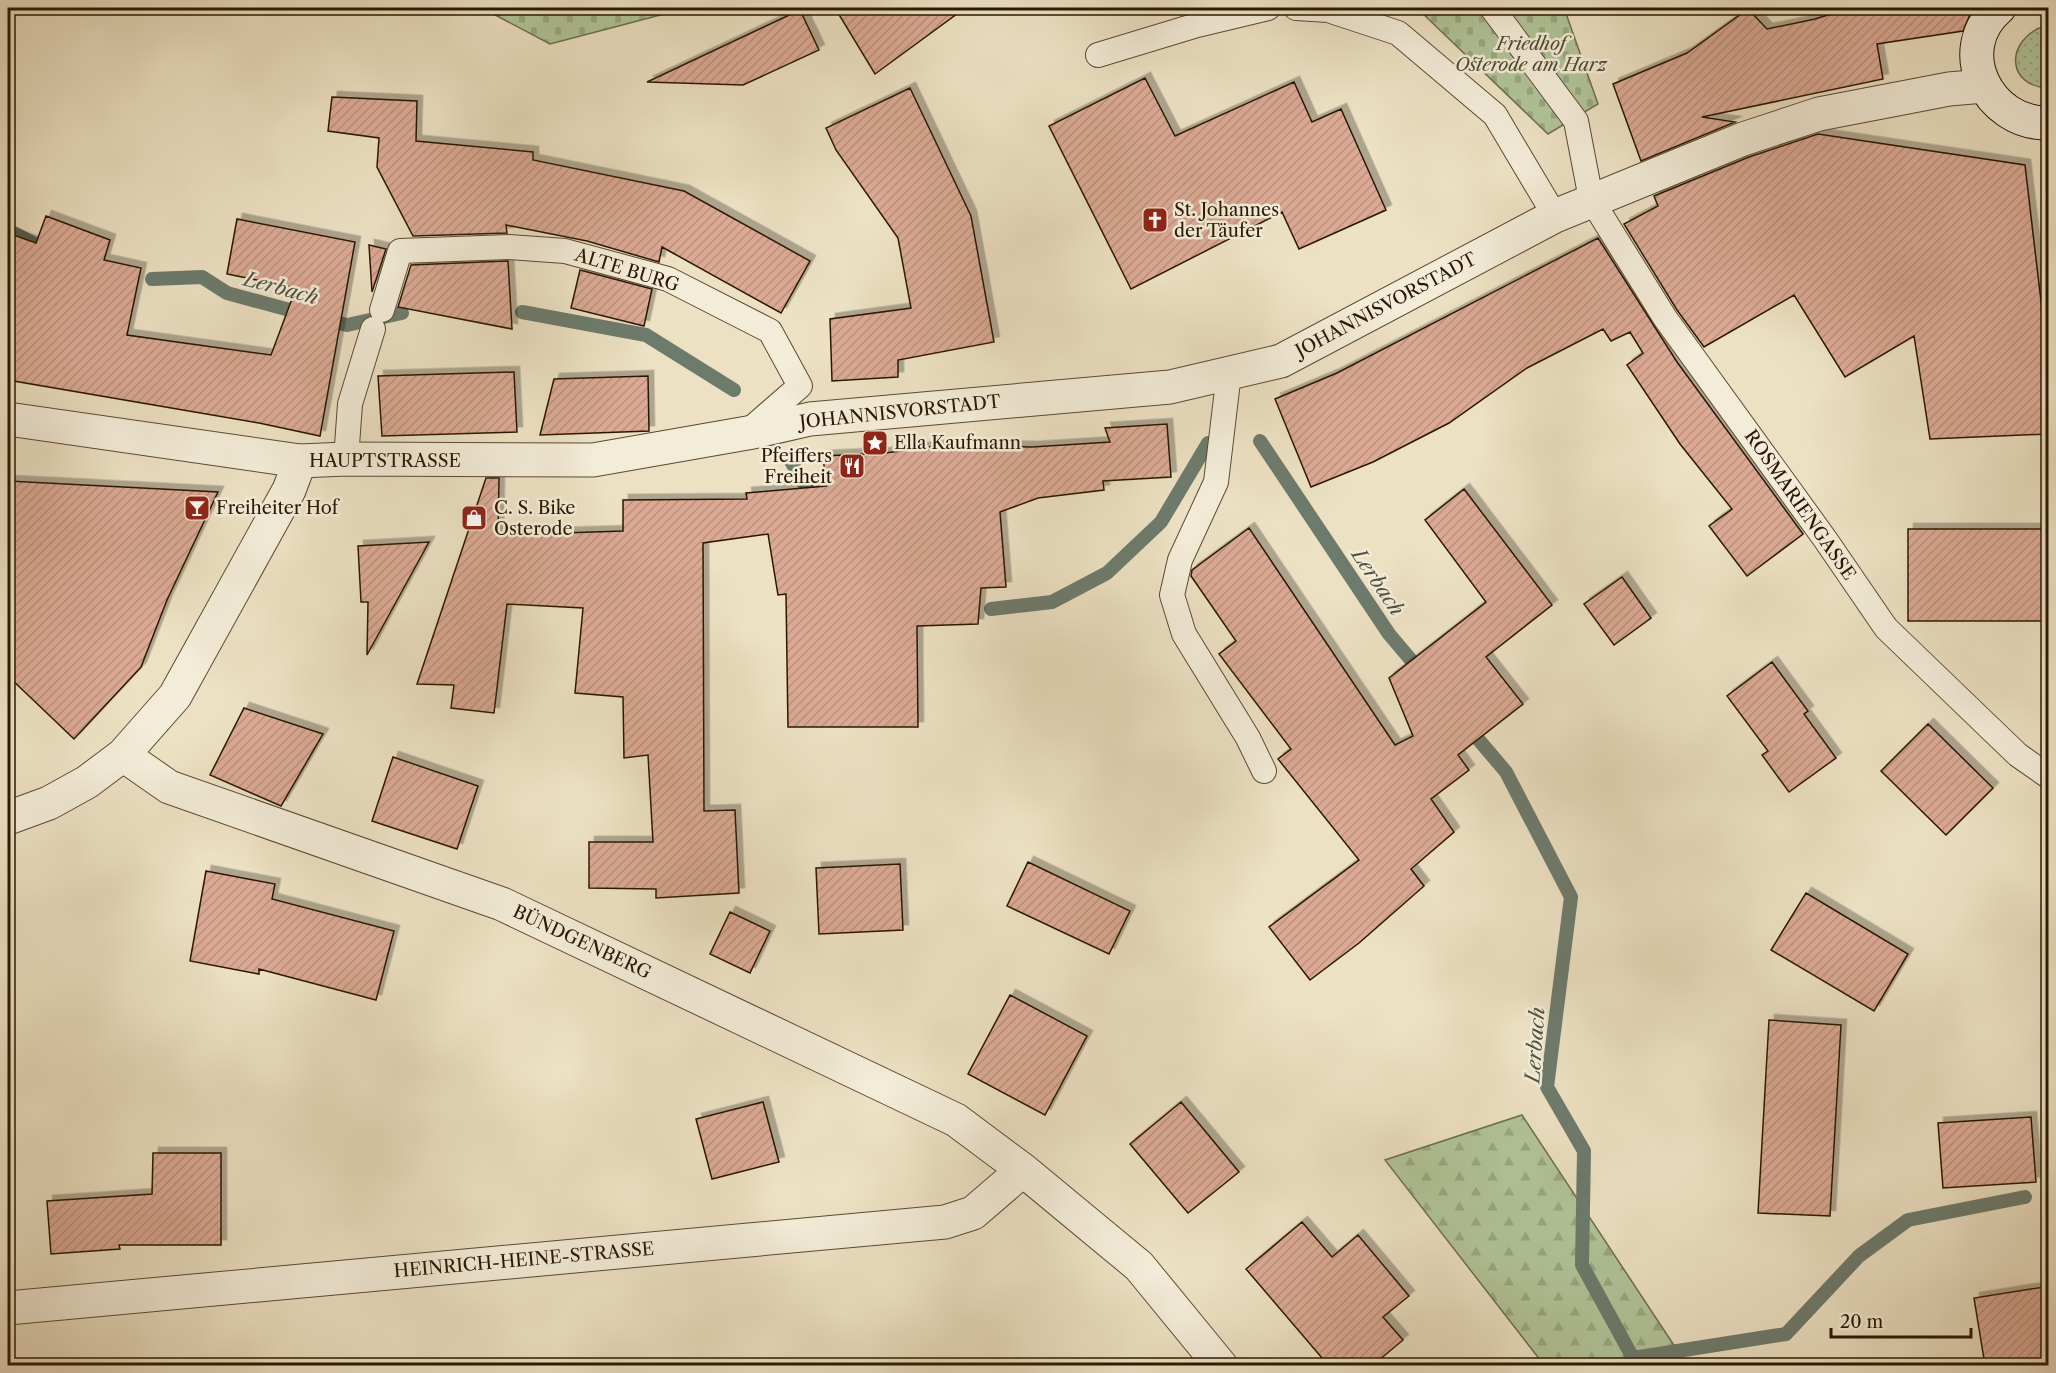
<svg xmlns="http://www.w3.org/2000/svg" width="2056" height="1373" viewBox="0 0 2056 1373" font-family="'Libre Caslon Text',serif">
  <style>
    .grass { fill: url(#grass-dots); stroke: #6e6e4e; stroke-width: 1.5 }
    .forest { fill: url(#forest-firs); stroke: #6e6e4e; stroke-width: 1.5 }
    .cemetery { fill: url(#cemetery-stones); stroke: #6e6e4e; stroke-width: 1.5 }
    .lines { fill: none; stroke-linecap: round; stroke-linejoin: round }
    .stream { stroke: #6d7b6d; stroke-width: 14 }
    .building { fill: url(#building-hatch); stroke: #2a1802; stroke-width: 1.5; filter: url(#shadow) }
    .service-casing { stroke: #5a4a32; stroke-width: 26 }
    .minor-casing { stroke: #5a4a32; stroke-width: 35 }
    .tertiary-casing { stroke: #5a4a32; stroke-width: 35 }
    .secondary-casing { stroke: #2a1802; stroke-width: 35 }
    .service { stroke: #f3ecd8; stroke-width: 24 }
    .minor { stroke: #f3ecd8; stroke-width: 33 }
    .tertiary { stroke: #f3ecd8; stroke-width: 33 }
    .secondary { stroke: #f3ecd8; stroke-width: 33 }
    .labels { text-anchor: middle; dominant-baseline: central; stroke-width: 5; stroke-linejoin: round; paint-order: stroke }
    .park-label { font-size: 18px; font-style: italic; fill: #524c2f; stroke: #f3ecd8 }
    .poi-label { font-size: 18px; fill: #2a1802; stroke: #f3ecd8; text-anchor: start }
    .street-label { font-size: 18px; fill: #2a1802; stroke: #f3ecd8 }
    .water-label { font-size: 20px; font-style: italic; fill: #515241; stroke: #f3ecd8 }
  </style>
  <defs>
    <pattern id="grass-dots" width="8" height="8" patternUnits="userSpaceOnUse" patternTransform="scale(1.5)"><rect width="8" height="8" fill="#b1c499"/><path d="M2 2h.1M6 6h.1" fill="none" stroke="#98a882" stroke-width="1.8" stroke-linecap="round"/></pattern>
    <pattern id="forest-firs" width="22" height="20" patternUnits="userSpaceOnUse" patternTransform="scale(1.5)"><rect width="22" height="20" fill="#b1c499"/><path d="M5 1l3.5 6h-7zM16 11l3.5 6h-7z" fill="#98a882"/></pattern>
    <pattern id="cemetery-stones" width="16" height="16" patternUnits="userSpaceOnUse" patternTransform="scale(1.5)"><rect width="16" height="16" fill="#b1c499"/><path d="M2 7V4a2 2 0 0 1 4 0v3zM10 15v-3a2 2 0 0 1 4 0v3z" fill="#98a882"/></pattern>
    <pattern id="building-hatch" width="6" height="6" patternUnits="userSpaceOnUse" patternTransform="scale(1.5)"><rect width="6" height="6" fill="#dba994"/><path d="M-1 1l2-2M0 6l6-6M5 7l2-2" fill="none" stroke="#bc917e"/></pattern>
    <filter id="shadow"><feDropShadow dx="5.5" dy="-5.5" stdDeviation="0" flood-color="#0004"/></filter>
  </defs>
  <rect width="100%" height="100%" fill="#ece1c3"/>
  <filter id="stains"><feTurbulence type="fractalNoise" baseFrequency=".00333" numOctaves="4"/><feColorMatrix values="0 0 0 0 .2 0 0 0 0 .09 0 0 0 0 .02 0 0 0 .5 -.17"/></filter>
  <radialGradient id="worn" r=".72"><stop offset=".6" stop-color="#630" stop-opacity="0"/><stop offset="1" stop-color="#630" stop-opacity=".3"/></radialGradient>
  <path class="grass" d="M 2039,28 L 2048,28 L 2048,88 C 2008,86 2005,45 2039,28 Z"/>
  <path class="forest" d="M 1522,1115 L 1687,1365 L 1544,1365 L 1385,1160 Z"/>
  <path class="cemetery" d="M 482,8 L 687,8 L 550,44 Z
    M 1417,8 L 1564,8 L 1598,104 L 1548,134 Z"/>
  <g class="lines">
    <path class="stream" d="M 8,230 L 40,247
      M 152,279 L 202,277 L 227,293 L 304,314
      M 522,312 L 646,335 L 734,390
      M 322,319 L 347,325 L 402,313
      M 1260,441 L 1389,634 L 1422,673
      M 789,458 L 809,492 L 819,500
      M 991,609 L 1052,602 L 1107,573 L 1161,522 L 1208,443
      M 1467,726 L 1506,772 L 1571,897 L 1547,1087 L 1584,1151 L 1582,1265 L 1633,1358 L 1786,1334 L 1859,1256 L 1908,1220 L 2025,1197"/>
  </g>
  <path class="building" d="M 835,8 L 965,8 L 875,74 Z
    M 1850,8 L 1972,8 L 1972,10 L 1963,31 L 1877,44 L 1883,79 L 1702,117 L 1735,122 L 1641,161 L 1613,84 L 1687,53 L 1748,9 L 1767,29 L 1815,19 Z
    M 800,10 L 819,50 L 743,85 L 647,82 Z
    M 1145,78 L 1175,136 L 1294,82 L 1312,122 L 1341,109 L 1386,210 L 1299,249 L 1282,212 L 1131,289 L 1049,126 Z
    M 910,88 L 971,216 L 994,342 L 898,360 L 898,377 L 832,381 L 830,319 L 911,308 L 898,238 L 836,150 L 826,128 Z
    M 332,97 L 417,101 L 416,141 L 533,152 L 533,160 L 684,191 L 810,261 L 781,313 L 662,247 L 659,262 L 587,241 L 506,225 L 507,233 L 413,236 L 377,167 L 379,138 L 328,131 Z
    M 1818,134 L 2025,165 L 2048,361 L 2048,434 L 1930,439 L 1914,336 L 1845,377 L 1794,295 L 1704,347 L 1677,310 L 1624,224 L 1658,206 L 1654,196 L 1749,157 Z
    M 46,216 L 110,240 L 104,260 L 141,268 L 127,335 L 271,355 L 296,288 L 227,274 L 237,219 L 355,242 L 320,436 L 259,423 L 8,380 L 8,233 L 36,243 Z
    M 1598,238 L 1677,362 L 1803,534 L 1747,576 L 1709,526 L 1732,509 L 1680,444 L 1627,365 L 1643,353 L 1630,332 L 1611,341 L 1603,329 L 1527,368 L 1449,423 L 1373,462 L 1311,487 L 1275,399 L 1337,373 Z
    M 369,245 L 386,249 L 372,292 Z
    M 508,261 L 512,329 L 398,307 L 411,265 Z
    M 580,270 L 652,289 L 644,326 L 571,308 Z
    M 514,372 L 517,432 L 382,436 L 378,376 Z
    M 648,376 L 649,431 L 540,435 L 554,379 Z
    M 1167,424 L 1171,477 L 1103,481 L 1104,490 L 1038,498 L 1000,512 L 1006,587 L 981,588 L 978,624 L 917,626 L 918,727 L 788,727 L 786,594 L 778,595 L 768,534 L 703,543 L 704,811 L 735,810 L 739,893 L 656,898 L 656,889 L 589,888 L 589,842 L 653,842 L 648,755 L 624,758 L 623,697 L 575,693 L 583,608 L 507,604 L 494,713 L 451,708 L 454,685 L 417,684 L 486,478 L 499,478 L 498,535 L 623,531 L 623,500 L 747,499 L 746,493 L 826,486 L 823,456 L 885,453 L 945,445 L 1032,447 L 1110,442 L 1105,428 Z
    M 8,481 L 218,492 L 167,600 L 141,667 L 74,739 L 8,676 Z
    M 1464,489 L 1552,605 L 1486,657 L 1523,704 L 1458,755 L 1469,770 L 1431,799 L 1454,832 L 1411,869 L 1424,886 L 1359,943 L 1310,980 L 1269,927 L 1359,860 L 1278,759 L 1291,749 L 1219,654 L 1236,641 L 1191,576 L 1192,570 L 1249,528 L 1395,745 L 1413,736 L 1389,678 L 1486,602 L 1425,520 Z
    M 1908,529 L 2048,529 L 2048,621 L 1908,621 Z
    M 429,542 L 367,655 L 368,602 L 361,602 L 358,546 Z
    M 1622,577 L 1651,618 L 1614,645 L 1584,604 Z
    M 1772,662 L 1808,711 L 1804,714 L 1836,758 L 1789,792 L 1762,755 L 1768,751 L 1727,696 Z
    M 244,708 L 323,734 L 281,806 L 210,775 Z
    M 1928,724 L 1993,788 L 1946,835 L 1881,771 Z
    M 393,757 L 478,786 L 457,849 L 372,821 Z
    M 1028,862 L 1130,911 L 1109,954 L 1007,906 Z
    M 900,864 L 903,930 L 819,934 L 816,868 Z
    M 206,871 L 275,884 L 272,899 L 394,931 L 376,1000 L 259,969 L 259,974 L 190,961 Z
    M 1806,893 L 1908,954 L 1874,1011 L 1771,950 Z
    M 730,912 L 770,931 L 750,973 L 710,954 Z
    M 1010,995 L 1087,1036 L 1045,1115 L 968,1074 Z
    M 1769,1020 L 1841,1025 L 1830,1216 L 1758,1213 Z
    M 763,1102 L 779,1162 L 712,1179 L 696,1119 Z
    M 1181,1102 L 1239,1172 L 1188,1213 L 1130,1144 Z
    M 2031,1117 L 2036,1182 L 1943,1188 L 1938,1123 Z
    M 153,1153 L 221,1153 L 221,1245 L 119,1245 L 120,1249 L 51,1254 L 47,1201 L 152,1194 Z
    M 1302,1222 L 1332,1257 L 1358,1235 L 1409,1296 L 1383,1317 L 1403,1340 L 1373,1365 L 1328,1365 L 1246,1269 Z
    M 2044,1287 L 2049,1315 L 2049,1365 L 1985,1365 L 1974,1298 Z"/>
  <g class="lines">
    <g class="service-casing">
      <path id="service" d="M 1296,8 L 1328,10 L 1398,33 L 1495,115 L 1555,216
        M 1492,8 L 1576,121 L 1591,199 L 1665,318 L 1825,539 L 1886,628 L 2018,755 L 2048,776
        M 1098,55 L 1197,25 L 1268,8
        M 382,310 L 400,251 L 509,247 L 565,251 L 668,279 L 770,331 L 800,386 L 746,433
        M 1229,373 L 1216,482 L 1180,560 L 1172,595 L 1184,634 L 1248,738 L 1264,771
        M 346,459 L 350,404 L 373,329"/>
    </g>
    <g class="minor-casing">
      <path id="minor" d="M 123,755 L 169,787 L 502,904 L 956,1120 L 1023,1170 L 1139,1266 L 1221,1366
        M 8,818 L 49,803 L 87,782 L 123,755 L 175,696 L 289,490 L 300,461
        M 8,1308 L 945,1222 L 973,1213 L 1023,1170"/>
    </g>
    <g class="tertiary-casing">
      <path id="tertiary" d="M 8,419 L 300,461 L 346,459 L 593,460 L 753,432 L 810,419 L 1170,387 L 1281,361 L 1555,216 L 1743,139 L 1819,114 L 1949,89 L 1984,86"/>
    </g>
    <g class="secondary-casing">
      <path id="secondary" d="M 1999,8 C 1951,49 1987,124 2048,123"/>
    </g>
    <use href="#service" class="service"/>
    <use href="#minor" class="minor"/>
    <use href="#tertiary" class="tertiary"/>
    <use href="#secondary" class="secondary"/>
  </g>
  <defs>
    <g id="church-square" transform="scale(1.35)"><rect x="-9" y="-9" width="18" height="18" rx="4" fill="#8f2418" stroke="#f3ecd8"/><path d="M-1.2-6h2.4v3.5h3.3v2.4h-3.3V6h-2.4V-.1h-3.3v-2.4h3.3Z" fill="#fff"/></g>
    <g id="sight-square" transform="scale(1.35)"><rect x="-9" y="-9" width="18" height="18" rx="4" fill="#8f2418" stroke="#f3ecd8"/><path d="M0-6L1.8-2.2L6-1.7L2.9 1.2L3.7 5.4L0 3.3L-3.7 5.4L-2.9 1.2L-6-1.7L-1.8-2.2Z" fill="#fff"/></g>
    <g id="restaurant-square" transform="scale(1.35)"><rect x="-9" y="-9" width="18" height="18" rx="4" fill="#8f2418" stroke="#f3ecd8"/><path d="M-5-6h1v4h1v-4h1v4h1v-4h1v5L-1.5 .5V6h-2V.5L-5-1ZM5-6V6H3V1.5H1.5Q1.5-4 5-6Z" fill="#fff"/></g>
    <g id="bar-square" transform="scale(1.35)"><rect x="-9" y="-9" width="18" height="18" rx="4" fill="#8f2418" stroke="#f3ecd8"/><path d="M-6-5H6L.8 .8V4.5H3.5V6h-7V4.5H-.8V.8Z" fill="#fff"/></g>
    <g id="shop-square" transform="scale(1.35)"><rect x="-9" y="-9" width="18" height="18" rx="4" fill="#8f2418" stroke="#f3ecd8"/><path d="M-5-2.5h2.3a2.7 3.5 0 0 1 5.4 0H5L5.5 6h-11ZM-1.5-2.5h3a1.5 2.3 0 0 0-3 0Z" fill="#fff"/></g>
  </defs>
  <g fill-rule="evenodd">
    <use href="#church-square" x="1155" y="220"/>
    <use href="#sight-square" x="875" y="443"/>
    <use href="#restaurant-square" x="852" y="466"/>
    <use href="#bar-square" x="197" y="508"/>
    <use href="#shop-square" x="474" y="518"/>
  </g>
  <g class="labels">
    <g class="park-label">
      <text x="1531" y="44">Friedhof<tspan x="1531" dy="21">Osterode am Harz</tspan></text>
    </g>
    <g class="poi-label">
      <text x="1174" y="210">St. Johannes<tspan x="1174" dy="21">der Täufer</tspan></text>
      <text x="894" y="443">Ella Kaufmann</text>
      <text x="832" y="456" text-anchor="end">Pfeiffers<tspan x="832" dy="21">Freiheit</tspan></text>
      <text x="216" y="508">Freiheiter Hof</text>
      <text x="494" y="508">C. S. Bike<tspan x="494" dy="21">Osterode</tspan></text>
    </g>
    <g class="street-label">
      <text transform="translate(627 270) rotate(17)">ALTE BURG</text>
      <text transform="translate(1386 305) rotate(-28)">JOHANNISVORSTADT</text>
      <text transform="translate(900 412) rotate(-6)">JOHANNISVORSTADT</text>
      <text x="385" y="461">HAUPTSTRASSE</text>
      <text transform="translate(1800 505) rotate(55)">ROSMARIENGASSE</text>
      <text transform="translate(582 942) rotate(25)">BÜNDGENBERG</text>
      <text transform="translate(524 1260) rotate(-5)">HEINRICH-HEINE-STRASSE</text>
    </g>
    <g class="water-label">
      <text transform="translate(281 288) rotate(15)">Lerbach</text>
      <text transform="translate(1378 582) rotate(56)">Lerbach</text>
      <text transform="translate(1535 1045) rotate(-86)">Lerbach</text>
    </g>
  </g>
  <rect width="2056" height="1373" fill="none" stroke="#ece1c3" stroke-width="30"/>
  <rect x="9" y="9" width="2038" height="1355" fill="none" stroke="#2a1802" stroke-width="3"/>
  <rect x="15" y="15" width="2026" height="1343" fill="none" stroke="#2a1802" stroke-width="1.5"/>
  <path d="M1831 1328v9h140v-9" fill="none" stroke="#2a1802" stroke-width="3"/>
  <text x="1840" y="1328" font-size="18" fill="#2a1802" stroke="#f3ecd8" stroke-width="4.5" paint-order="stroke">20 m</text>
  <rect width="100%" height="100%" filter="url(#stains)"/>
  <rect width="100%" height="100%" fill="url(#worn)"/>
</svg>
